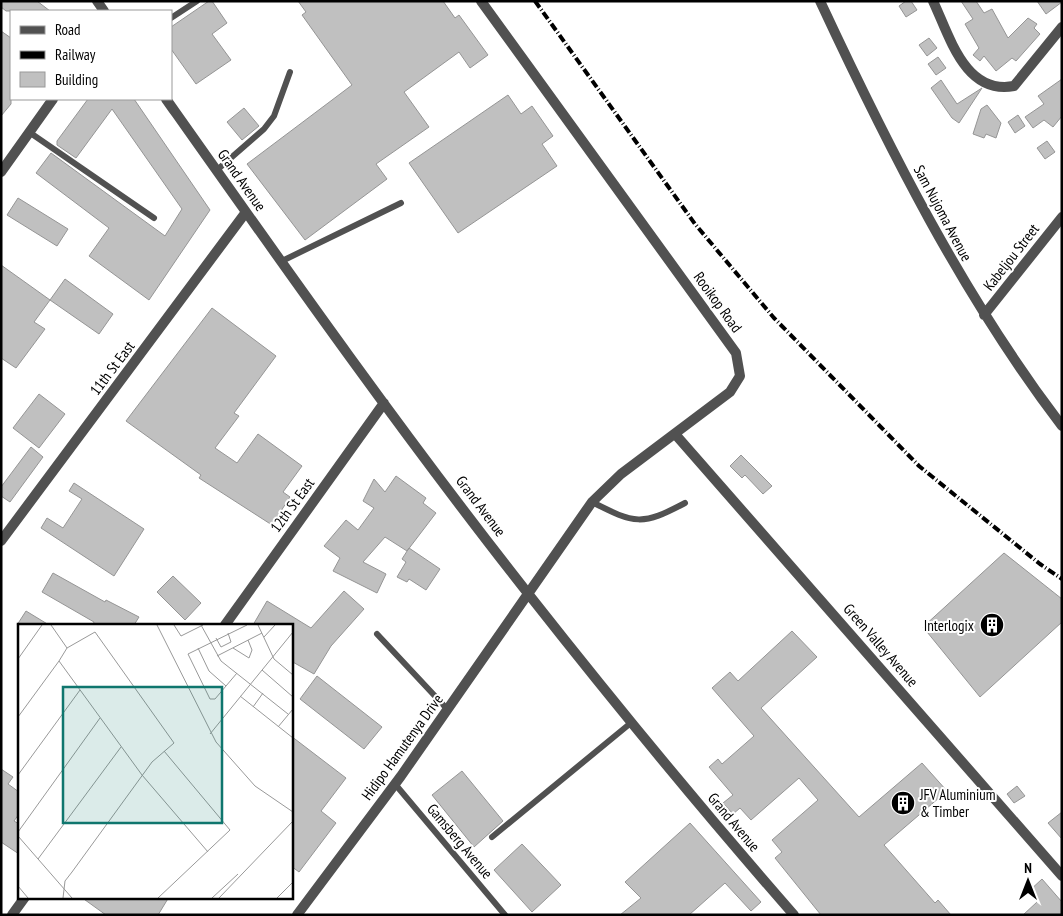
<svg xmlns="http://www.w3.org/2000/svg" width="1063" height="916" viewBox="0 0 1063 916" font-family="'PT Sans Narrow',sans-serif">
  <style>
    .building { fill: #c0c0c0; stroke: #959595 }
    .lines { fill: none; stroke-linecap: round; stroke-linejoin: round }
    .service { stroke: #515151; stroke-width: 6 }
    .minor { stroke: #515151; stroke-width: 10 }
    .tertiary { stroke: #515151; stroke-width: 10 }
    .rail { stroke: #000; stroke-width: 4; stroke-dasharray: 8 2.5 1 2.5; stroke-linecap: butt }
    .labels { text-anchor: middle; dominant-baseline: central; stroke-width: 4; stroke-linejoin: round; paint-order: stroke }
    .street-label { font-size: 15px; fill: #000; stroke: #fff }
    .poi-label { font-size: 15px; fill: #000; stroke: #fff; text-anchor: end }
    .inset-road { fill: none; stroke: #999; stroke-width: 1 }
    .view { fill: #0f766e; fill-opacity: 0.15; stroke: #0f766e; stroke-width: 2.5 }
    .inset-edge { fill: none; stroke: #000; stroke-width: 2.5 }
  </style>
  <rect width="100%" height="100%" fill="#fff"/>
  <path class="building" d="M 1,1 L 37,1 L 50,11 L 6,11 L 1,7 Z
    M 209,1 L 212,1 L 227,23 L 212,34 L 231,60 L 196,84 L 171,49 L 171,27 Z
    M 298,1 L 443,1 L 455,18 L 459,15 L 488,55 L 470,68 L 459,52 L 404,92 L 429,127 L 376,164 L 387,179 L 305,240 L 247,164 L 352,85 L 302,15 L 306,12 Z
    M 906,1 L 911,1 L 917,10 L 906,17 L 899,6 Z
    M 961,1 L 976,1 L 984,13 L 992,9 L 1008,38 L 1028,18 L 1037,24 L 1034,28 L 1040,34 L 1016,61 L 1012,58 L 996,71 L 984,56 L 980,61 L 973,55 L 979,48 L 965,24 L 973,19 Z
    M 1037,1 L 1062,1 L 1062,2 L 1046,14 Z
    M 1,31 L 11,38 L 11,104 L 1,116 Z
    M 929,38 L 937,48 L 927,56 L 919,45 Z
    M 938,57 L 946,68 L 936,75 L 928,64 Z
    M 1062,79 L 1062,116 L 1053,127 L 1044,120 L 1033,128 L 1025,117 L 1044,104 L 1038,96 Z
    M 941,80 L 957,104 L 982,88 L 959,123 L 952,118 L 931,88 Z
    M 508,95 L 521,114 L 532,106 L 553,136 L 542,144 L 557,166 L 458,233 L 409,163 Z
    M 88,99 L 134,99 L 210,210 L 149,300 L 89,256 L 109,228 L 36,173 L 51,153 L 165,236 L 182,209 L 112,109 L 76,158 L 57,145 L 57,141 Z
    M 987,105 L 1001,123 L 996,138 L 986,134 L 984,138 L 973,134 L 981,109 Z
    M 244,108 L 259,126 L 242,140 L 227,122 Z
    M 1018,115 L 1025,126 L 1015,133 L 1008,122 Z
    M 1047,141 L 1055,152 L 1045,159 L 1037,148 Z
    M 18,198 L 68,229 L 57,246 L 7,215 Z
    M 1,265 L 50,300 L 34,322 L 45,329 L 16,368 L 1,358 Z
    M 65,279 L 113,314 L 99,334 L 50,300 Z
    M 212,308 L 276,356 L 234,413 L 239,416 L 215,448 L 237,463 L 258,434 L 302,466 L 283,492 L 290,497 L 272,525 L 199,478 L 201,475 L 126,421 Z
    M 39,394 L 65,414 L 39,448 L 13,428 Z
    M 31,447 L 43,457 L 10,502 L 1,496 L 1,487 Z
    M 741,455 L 772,486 L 763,494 L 745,475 L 742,478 L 730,466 Z
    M 396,476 L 426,498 L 423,503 L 436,513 L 407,551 L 385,537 L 363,562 L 386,574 L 377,593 L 333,571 L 340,558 L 324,546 L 346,520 L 358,530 L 374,508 L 363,501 L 374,479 L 385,492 Z
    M 74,483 L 144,529 L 114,576 L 41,528 L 47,518 L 63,528 L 82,499 L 69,491 Z
    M 409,548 L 440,569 L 426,590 L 409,579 L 407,582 L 397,577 L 406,562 L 402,559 Z
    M 1004,553 L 1062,599 L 1062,622 L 980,697 L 923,627 Z
    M 53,573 L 105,602 L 106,600 L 139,617 L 134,625 L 93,625 L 94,622 L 42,592 Z
    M 173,576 L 201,603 L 185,620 L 157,592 Z
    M 344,591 L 364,609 L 331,646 L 314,674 L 291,661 L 291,625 L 253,625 L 267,601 L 311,628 Z
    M 26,611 L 49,625 L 17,625 Z
    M 792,631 L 817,657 L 761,708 L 859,817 L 922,763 L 947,791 L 884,845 L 935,903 L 938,900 L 951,915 L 821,915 L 775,858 L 782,852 L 772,840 L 818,800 L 799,778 L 751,820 L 740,808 L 733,814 L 723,803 L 733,795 L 709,767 L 718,759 L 722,764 L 754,736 L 712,688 L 730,672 L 738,681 Z
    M 317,676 L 382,727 L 364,749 L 300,699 Z
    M 291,736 L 346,778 L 321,811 L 336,823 L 299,872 L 291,866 Z
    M 1,769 L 13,777 L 8,784 L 19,792 L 19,814 L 14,821 L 19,824 L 19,854 L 1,842 Z
    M 462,771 L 503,821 L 474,847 L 432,795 Z
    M 1017,786 L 1025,796 L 1014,803 L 1007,794 Z
    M 1062,812 L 1062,839 L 1048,823 Z
    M 690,823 L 761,902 L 751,911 L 725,883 L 689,915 L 620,915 L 641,898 L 625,882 Z
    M 522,844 L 561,885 L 532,912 L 494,870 Z
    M 1042,879 L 1062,902 L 1062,915 L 1023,915 L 1037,902 L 1028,892 Z
    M 81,897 L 169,897 L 158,915 L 106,915 Z"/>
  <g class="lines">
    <path class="service" d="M 171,18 L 197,1
      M 29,132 L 154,218
      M 217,170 L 264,129 L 274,116 L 290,72
      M 282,261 L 401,203
      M 592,502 C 635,524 642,526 685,503
      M 377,634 L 448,710
      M 395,784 L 505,915
      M 492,837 L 632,722"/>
    <path class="minor" d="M 97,1 L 104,11
      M 933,1 C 950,37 965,95 1014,86 L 1062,27
      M 166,99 C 284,266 403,435 530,596 C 615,704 703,811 794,915
      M 1,172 L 53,99
      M 675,434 L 1062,876
      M 1,541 L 246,212
      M 225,625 L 384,403
      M 12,915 L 25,897
      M 297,915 L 401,776 L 592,502 L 621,474 L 730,392 L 740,376 L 736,353 L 481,1"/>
    <path class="tertiary" d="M 820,1 C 889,149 963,296 1062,426
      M 984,315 L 1062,217"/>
    <path class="rail" d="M 535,1 L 695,224 L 774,318 L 919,466 L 1040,564 L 1062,579"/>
  </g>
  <defs>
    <g id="building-disc" transform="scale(1.25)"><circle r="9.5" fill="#000" stroke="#fff"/><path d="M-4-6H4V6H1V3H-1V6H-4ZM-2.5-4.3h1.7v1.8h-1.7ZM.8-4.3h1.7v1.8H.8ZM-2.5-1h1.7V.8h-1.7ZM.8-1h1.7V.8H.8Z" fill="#fff"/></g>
  </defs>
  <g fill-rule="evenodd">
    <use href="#building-disc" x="992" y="625"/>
    <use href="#building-disc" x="903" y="803"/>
  </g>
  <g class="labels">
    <g class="street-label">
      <text transform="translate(242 180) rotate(55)">Grand Avenue</text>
      <text transform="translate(943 213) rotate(62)">Sam Nujoma Avenue</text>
      <text transform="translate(1011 257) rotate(-52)">Kabeljou Street</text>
      <text transform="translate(718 302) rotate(54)">Rooikop Road</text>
      <text transform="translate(112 368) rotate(-53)">11th St East</text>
      <text transform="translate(292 505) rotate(-54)">12th St East</text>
      <text transform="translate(481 506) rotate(53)">Grand Avenue</text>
      <text transform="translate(881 645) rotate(49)">Green Valley Avenue</text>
      <text transform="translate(402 747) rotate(-54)">Hidipo Hamutenya Drive</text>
      <text transform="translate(734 822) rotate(50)">Grand Avenue</text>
      <text transform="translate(460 841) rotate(50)">Gamsberg Avenue</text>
    </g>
    <g class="poi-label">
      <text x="974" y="625">Interlogix</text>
      <text x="920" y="794" text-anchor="start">JFV Aluminium<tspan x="920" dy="17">&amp; Timber</tspan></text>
    </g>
  </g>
  <g transform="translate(18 624)">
    <rect width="275" height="275" fill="#fff"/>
    <path class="inset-road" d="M 33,1 L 49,24 L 41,37 L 124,151 L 190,228M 139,1 L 198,118 L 237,162 L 275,188M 156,1 L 163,12 L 185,1M 183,1 L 203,37 L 270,90M 240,1 L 256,35 L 275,51M 246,13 L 257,1M 198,14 L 203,23 L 213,18 L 210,9M 180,24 L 191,47 L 208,62M 215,24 L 231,34 L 234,26 L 230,16M 199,32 L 244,9M 0,35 L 24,1M 244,46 L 275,73M 219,49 L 197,75 L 192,75 L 170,30 L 229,1M 222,72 L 275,114M 235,83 L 245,69M 0,93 L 41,37M 260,103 L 275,85M 192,110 L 275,8M 0,151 L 62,66M 0,208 L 82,94M 0,212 L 54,274M 20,235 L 103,123M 0,262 L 10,274M 45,274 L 47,257 L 54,248 L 134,138 L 156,119 L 77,8 L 49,24M 140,274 L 212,206 L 146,127M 194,274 L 220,250M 201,274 L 275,197M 259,274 L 275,258"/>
    <path class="view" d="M 45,63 L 204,63 L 204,199 L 45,199 Z"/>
    <rect width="275" height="275" class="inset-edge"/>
  </g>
  <rect width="1063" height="916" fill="none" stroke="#000000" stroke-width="5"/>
  <rect x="10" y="10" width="162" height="90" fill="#ffffff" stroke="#999999"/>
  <rect x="20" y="26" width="25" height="8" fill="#515151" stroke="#999999"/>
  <text x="55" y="35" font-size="15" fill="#000000">Road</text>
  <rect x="20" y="51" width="25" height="8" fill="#000000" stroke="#999999"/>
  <text x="55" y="60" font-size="15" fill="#000000">Railway</text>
  <rect x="20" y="72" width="25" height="15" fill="#c0c0c0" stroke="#999999"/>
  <text x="55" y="85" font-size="15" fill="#000000">Building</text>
  <g transform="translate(1028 881)" stroke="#ffffff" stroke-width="4" paint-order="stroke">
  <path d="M0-4L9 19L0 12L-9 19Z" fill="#000000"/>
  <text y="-8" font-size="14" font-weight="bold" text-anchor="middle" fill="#000000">N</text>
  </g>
</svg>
